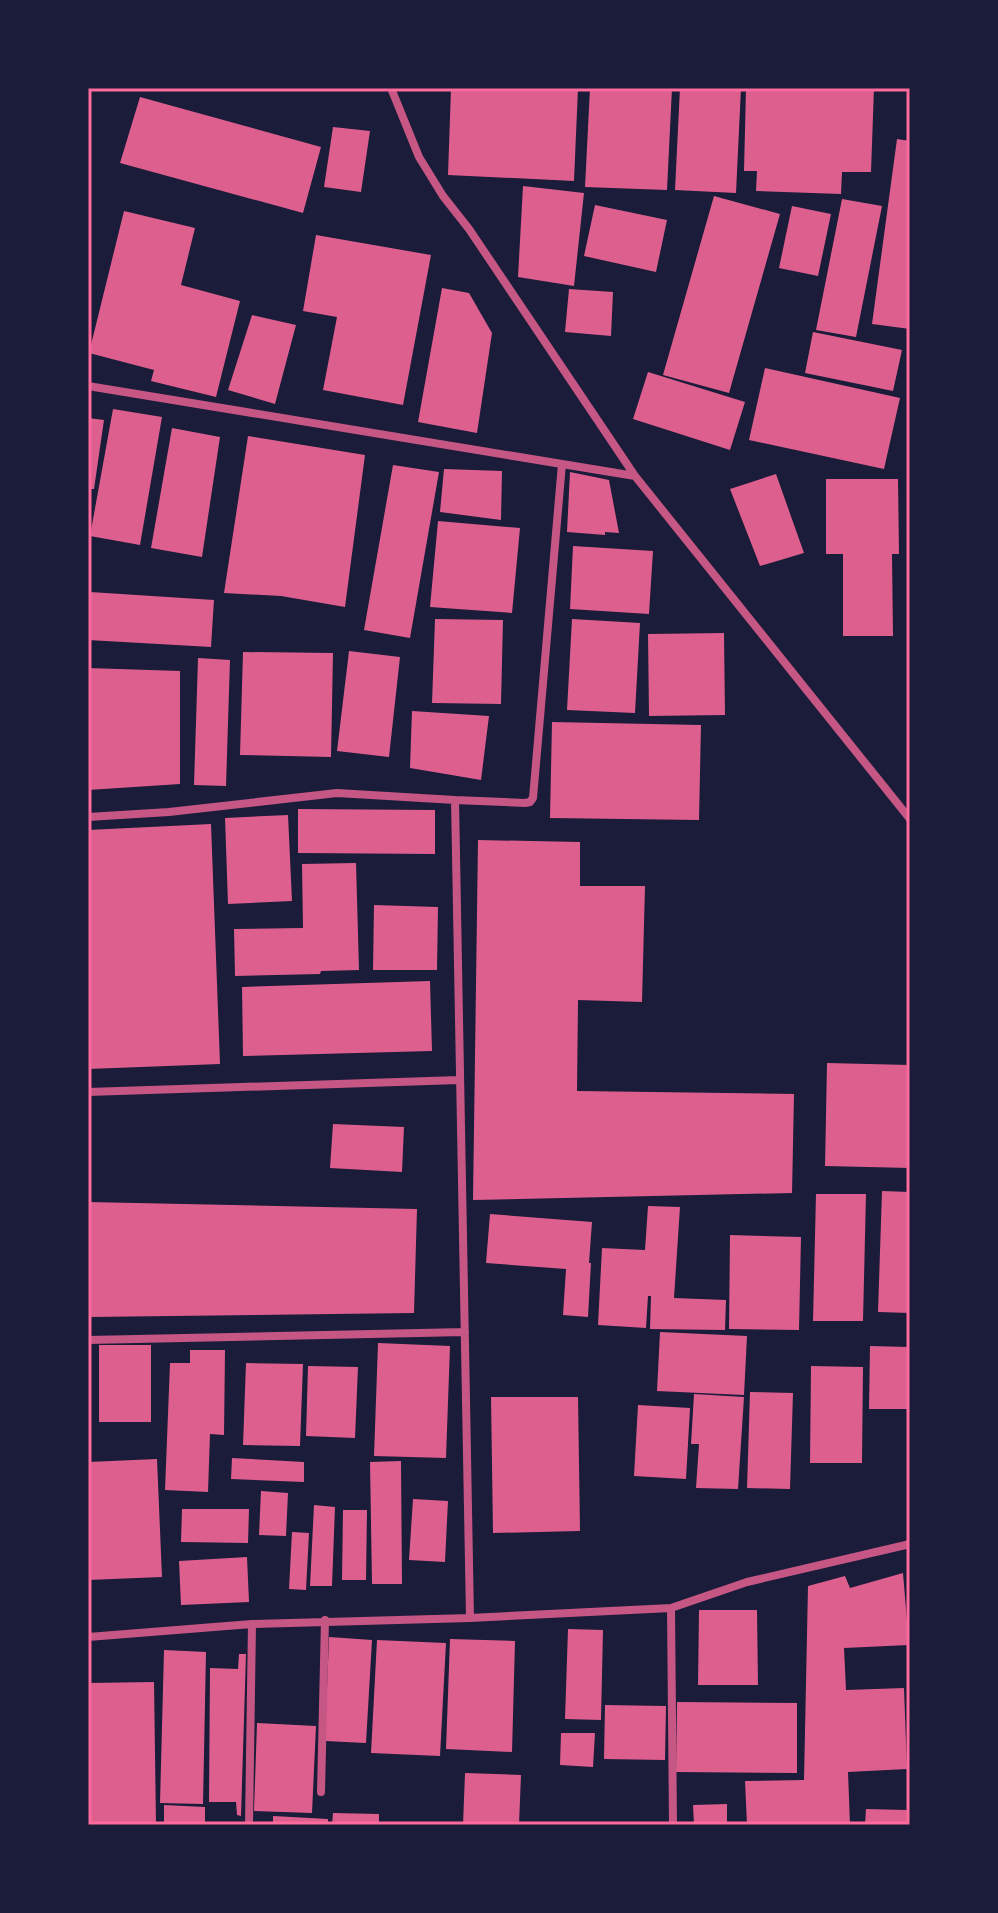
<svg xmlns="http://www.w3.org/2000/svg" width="998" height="1913" viewBox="0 0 998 1913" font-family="Rubik,sans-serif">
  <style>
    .building { fill: #dd5f8e }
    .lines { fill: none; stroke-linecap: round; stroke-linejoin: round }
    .minor { stroke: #c65784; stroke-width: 8 }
    .neatline { fill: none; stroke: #ff6b9d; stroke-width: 3 }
  </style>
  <rect width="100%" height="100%" fill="#1b1b3a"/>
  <path class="building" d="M 451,88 L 578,88 L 574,181 L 448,175 Z
    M 590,88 L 672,88 L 667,190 L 585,187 Z
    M 680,88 L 741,88 L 736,193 L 675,190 Z
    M 746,88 L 874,88 L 871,172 L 842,172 L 841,194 L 756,191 L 757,171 L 744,171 Z
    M 140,97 L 321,147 L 303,213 L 120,163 Z
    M 333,127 L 370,131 L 361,192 L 324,187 Z
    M 897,139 L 910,141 L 910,329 L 872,324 Z
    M 523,186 L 584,193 L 574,286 L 518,277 Z
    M 714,196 L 780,214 L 729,393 L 663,375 Z
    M 842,199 L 882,206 L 856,337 L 816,330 Z
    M 595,205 L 667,220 L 656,272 L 584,256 Z
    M 792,206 L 831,214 L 818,276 L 779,268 Z
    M 124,211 L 195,228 L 181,285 L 240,301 L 216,397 L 151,381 L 154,370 L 89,353 Z
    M 316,235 L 431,255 L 403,405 L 323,390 L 337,317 L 303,311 Z
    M 442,288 L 469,293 L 492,333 L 477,433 L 418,422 Z
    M 569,289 L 613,292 L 611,336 L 565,332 Z
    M 252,315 L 296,325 L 275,404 L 228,390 Z
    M 813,332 L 902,350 L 893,391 L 805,373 Z
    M 765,368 L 900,398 L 884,469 L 749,440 Z
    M 648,372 L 745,402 L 730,450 L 633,419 Z
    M 113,409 L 162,417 L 140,545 L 90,536 Z
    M 88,418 L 104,420 L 94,489 L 88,489 Z
    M 172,428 L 220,437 L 202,557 L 151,548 Z
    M 248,436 L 365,455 L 345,607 L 281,596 L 224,593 Z
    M 393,465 L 439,472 L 410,638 L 364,630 Z
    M 444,469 L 502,471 L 501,520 L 440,512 Z
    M 570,472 L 609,480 L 619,533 L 605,532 L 605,535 L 567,532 Z
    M 776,474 L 804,553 L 760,566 L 730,489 Z
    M 826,479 L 898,479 L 899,554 L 892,554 L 893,636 L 843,636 L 843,554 L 826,554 Z
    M 438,521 L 520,528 L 512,613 L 430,607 Z
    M 573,546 L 653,551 L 649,614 L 570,609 Z
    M 90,592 L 214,600 L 211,647 L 88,640 Z
    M 435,619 L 503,620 L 501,704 L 432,703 Z
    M 572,619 L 640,623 L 635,713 L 567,710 Z
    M 724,633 L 725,715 L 649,716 L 648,634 Z
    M 349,651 L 400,657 L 389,757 L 337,751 Z
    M 243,652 L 333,653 L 331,757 L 240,755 Z
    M 198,658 L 230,660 L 226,786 L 194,785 Z
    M 88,668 L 180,671 L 180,784 L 88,790 Z
    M 412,711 L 489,716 L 481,780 L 410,768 Z
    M 552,722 L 701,725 L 699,820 L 550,818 Z
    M 298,809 L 435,810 L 435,854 L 298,853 Z
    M 288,815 L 292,901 L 228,904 L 225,818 Z
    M 211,824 L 220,1064 L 88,1069 L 88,830 Z
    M 478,840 L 580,842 L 580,886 L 645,886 L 642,1002 L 578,1000 L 577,1091 L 794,1094 L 792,1193 L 473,1200 Z
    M 356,863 L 359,970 L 321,971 L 320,974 L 235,976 L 234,929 L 303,928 L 302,864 Z
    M 374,905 L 438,907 L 437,970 L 373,970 Z
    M 430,981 L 432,1051 L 243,1056 L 242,987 Z
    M 827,1063 L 910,1065 L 910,1168 L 825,1166 Z
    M 333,1124 L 404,1127 L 402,1172 L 330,1168 Z
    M 882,1191 L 910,1192 L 910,1313 L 878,1312 Z
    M 816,1194 L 866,1194 L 863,1321 L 813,1321 Z
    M 88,1202 L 417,1209 L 414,1313 L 88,1317 Z
    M 648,1206 L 680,1207 L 674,1298 L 726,1300 L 725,1330 L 650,1329 L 651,1296 L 648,1296 L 646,1328 L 598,1325 L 602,1248 L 645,1250 Z
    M 490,1214 L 592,1222 L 589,1263 L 591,1263 L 588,1317 L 563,1315 L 566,1269 L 486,1263 Z
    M 730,1235 L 801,1237 L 799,1330 L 729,1329 Z
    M 660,1332 L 747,1336 L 744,1395 L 657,1391 Z
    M 378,1343 L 450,1346 L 446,1458 L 374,1456 Z
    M 99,1345 L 151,1345 L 151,1422 L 99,1422 Z
    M 870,1346 L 910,1347 L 910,1409 L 869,1409 Z
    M 190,1350 L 225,1350 L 224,1435 L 210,1434 L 208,1492 L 165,1490 L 170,1363 L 190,1363 Z
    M 246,1363 L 303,1364 L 300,1446 L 243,1445 Z
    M 308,1366 L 358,1367 L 355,1438 L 306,1436 Z
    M 811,1366 L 863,1367 L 862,1463 L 810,1463 Z
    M 750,1392 L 793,1393 L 790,1489 L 747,1488 Z
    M 694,1394 L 744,1397 L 738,1489 L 696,1488 L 699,1444 L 691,1444 Z
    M 491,1397 L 578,1397 L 580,1531 L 493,1533 Z
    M 638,1405 L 690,1408 L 686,1479 L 634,1476 Z
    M 232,1458 L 304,1462 L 304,1482 L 231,1479 Z
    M 157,1459 L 162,1577 L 88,1580 L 88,1462 Z
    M 401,1461 L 402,1584 L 372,1584 L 370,1462 Z
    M 261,1491 L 288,1493 L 286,1536 L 259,1535 Z
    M 413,1499 L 448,1501 L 445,1562 L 409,1560 Z
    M 314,1505 L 335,1507 L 332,1586 L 310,1586 Z
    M 182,1509 L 249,1509 L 248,1543 L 181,1542 Z
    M 343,1510 L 367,1510 L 366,1580 L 342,1580 Z
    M 292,1532 L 309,1533 L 306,1590 L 289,1589 Z
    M 247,1557 L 249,1602 L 181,1605 L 179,1561 Z
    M 903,1573 L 909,1645 L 844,1648 L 846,1690 L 904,1688 L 907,1769 L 848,1772 L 850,1825 L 747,1825 L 745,1781 L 804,1780 L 808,1586 L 845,1576 L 850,1588 Z
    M 699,1610 L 757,1610 L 758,1685 L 698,1685 Z
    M 568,1629 L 603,1630 L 601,1720 L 565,1719 Z
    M 329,1637 L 372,1640 L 366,1743 L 325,1741 Z
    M 450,1639 L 515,1641 L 512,1752 L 446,1749 Z
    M 377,1640 L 446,1643 L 440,1756 L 371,1753 Z
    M 164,1650 L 206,1652 L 203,1804 L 160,1803 Z
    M 239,1654 L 246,1654 L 241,1816 L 237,1815 L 236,1802 L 209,1802 L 210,1668 L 238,1669 Z
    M 154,1682 L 156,1824 L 88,1825 L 88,1683 Z
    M 677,1702 L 797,1703 L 797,1773 L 676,1772 Z
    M 605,1705 L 666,1706 L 665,1760 L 604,1759 Z
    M 257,1723 L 316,1726 L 312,1813 L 254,1811 Z
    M 561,1733 L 595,1733 L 593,1767 L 560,1765 Z
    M 465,1773 L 521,1775 L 519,1825 L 463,1825 Z
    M 727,1804 L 727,1825 L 694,1825 L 693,1805 Z
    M 164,1805 L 205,1807 L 205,1825 L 164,1825 Z
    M 866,1809 L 907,1810 L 907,1825 L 865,1825 Z
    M 333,1813 L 379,1814 L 379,1825 L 332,1825 Z
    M 273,1816 L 328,1819 L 328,1825 L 273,1825 Z"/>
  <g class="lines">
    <path class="minor" d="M 391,88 L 419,157 L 443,196 L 469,229 L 635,476 L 910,819
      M 88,386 L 635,476
      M 455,800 L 525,803 L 530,802 L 533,798 L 562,464
      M 88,817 L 169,812 L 337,793 L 455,800 L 470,1618
      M 88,1092 L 459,1080
      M 88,1340 L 465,1332
      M 671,1608 L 673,1825
      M 88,1637 L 252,1624 L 470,1618 L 671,1608 L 747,1582 L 910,1544
      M 321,1792 L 325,1620
      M 249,1825 L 252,1624"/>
  </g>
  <rect width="998" height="1913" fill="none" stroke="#1b1b3a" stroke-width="180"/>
  <rect x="90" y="90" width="818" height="1733" class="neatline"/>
</svg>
